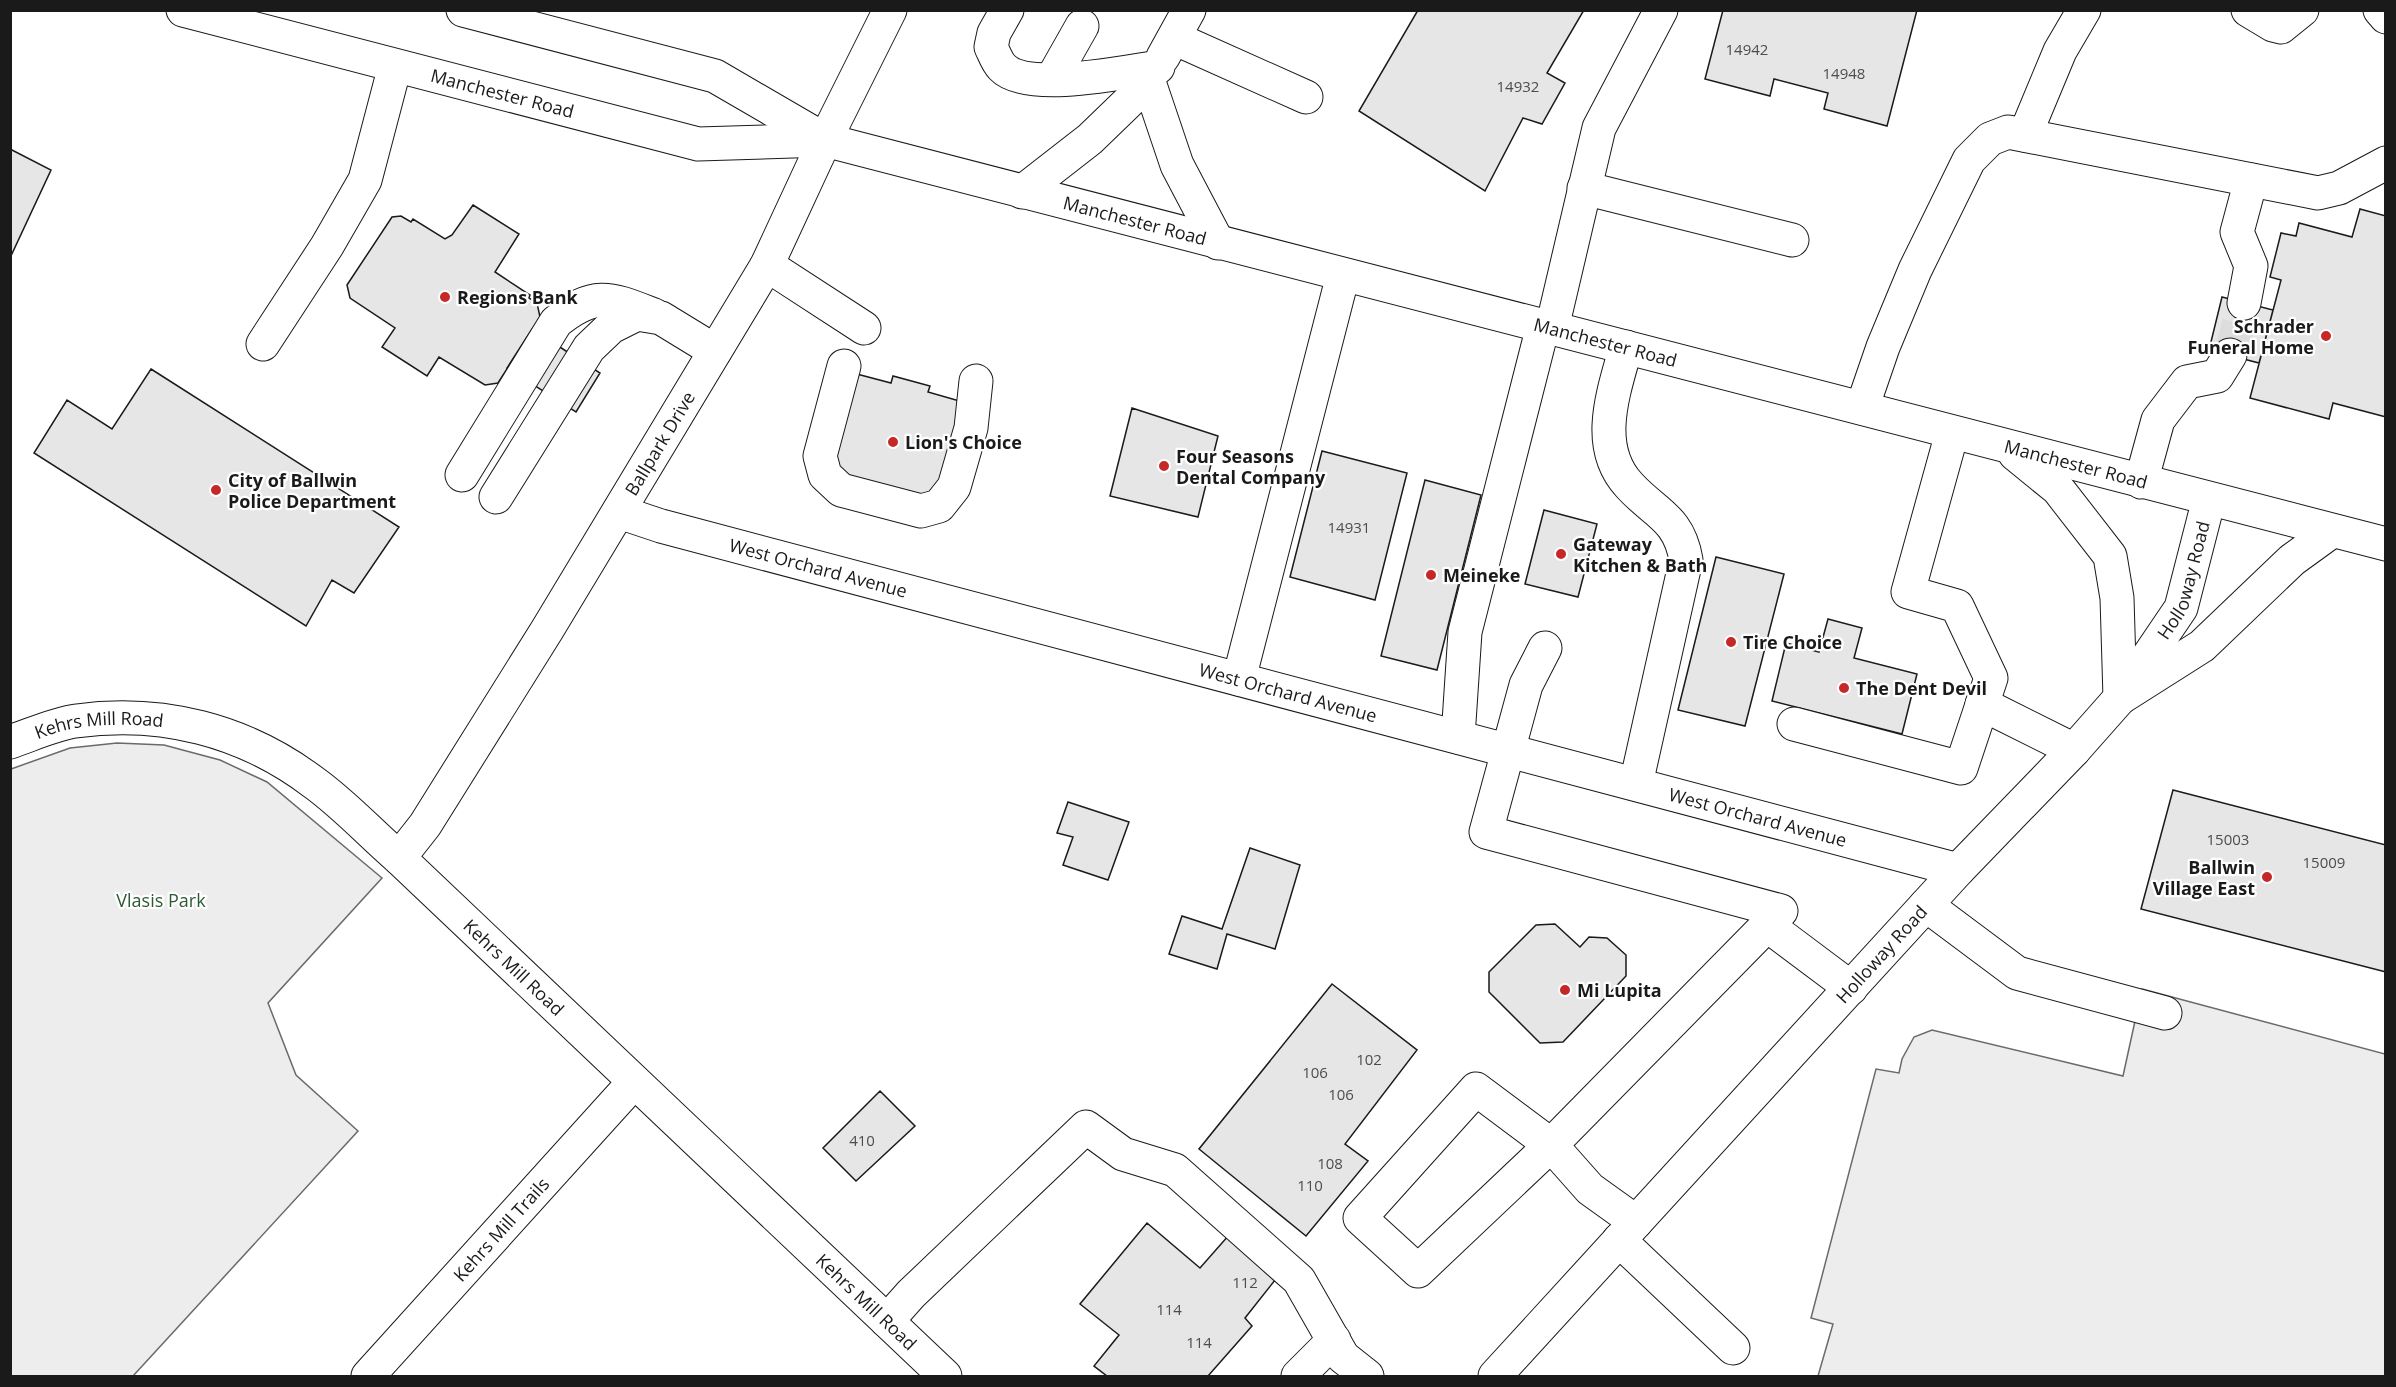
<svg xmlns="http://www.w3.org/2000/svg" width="2396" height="1387" viewBox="0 0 2396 1387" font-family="'Open Sans',sans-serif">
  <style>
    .built { fill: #ededed; stroke: #6a6a6a; stroke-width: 1.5 }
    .building { fill: #e6e6e6; stroke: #1a1a1a; stroke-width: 1.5 }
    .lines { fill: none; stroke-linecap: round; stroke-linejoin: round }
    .minor-tunnel { stroke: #ddd; stroke-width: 33; stroke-dasharray: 33 16; stroke-linecap: butt }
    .minor-casing { stroke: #1a1a1a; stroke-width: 35 }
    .highway-casing { stroke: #1a1a1a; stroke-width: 35 }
    .minor { stroke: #fff; stroke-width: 33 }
    .highway { stroke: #fff; stroke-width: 33 }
    .poi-dot { fill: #c62828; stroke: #fff; stroke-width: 2 }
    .labels { text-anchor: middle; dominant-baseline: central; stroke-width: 4.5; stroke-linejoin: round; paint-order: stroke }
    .number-label { font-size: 15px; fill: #4d4d4d }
    .street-label { font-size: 18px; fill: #1a1a1a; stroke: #fff }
    .poi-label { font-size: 18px; font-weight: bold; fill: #1a1a1a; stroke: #fff; text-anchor: start }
    .park-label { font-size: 18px; fill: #2b5a34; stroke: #fff }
  </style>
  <rect width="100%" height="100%" fill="#fff"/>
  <path class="built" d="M 117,743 L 164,745 L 220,760 L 267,782 L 382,878 L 268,1003 L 296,1075 L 358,1131 L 133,1376 L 11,1376 L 11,769 L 70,748 Z
    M 2142,989 L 2385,1054 L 2385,1376 L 1818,1376 L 1833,1324 L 1811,1318 L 1876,1069 L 1899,1073 L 1902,1059 L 1914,1037 L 1932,1030 L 2123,1076 Z"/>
  <path class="building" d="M 1418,10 L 1584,10 L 1547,73 L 1565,83 L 1542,124 L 1523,118 L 1485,191 L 1359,111 Z
    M 1723,10 L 1917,10 L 1887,126 L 1824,109 L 1828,93 L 1774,79 L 1770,96 L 1705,79 Z
    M 10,149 L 51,170 L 10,258 Z
    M 473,205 L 519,234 L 495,272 L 530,295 L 529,298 L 537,303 L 540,317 L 498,383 L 485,385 L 439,357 L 427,376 L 382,347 L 395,328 L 350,298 L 347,285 L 392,217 L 401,216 L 411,222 L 413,219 L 445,239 L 452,235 Z
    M 2360,209 L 2386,216 L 2386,417 L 2333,403 L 2329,419 L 2250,398 L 2281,280 L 2270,277 L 2281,233 L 2296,236 L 2299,223 L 2352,237 Z
    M 2222,297 L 2273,310 L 2259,363 L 2209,350 Z
    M 532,329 L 600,373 L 576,412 L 507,368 Z
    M 151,369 L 399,527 L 354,593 L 332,580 L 306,626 L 34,453 L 67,400 L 112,429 Z
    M 853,373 L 891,383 L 893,376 L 930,386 L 928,392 L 963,402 L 937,501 L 827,473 Z
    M 1132,408 L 1218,436 L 1198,517 L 1110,496 Z
    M 1322,451 L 1407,473 L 1375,600 L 1290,577 Z
    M 1425,480 L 1481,495 L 1437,670 L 1381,656 Z
    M 1544,510 L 1597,524 L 1578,597 L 1525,584 Z
    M 1716,557 L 1784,574 L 1745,726 L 1678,710 Z
    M 1828,619 L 1862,628 L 1854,658 L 1917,674 L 1902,734 L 1772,701 L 1786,643 L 1819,652 Z
    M 2173,790 L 2386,845 L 2386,972 L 2141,909 Z
    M 1068,802 L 1129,822 L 1108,880 L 1063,865 L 1073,837 L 1057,833 Z
    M 1250,848 L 1300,865 L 1275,949 L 1227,934 L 1217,969 L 1169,954 L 1182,916 L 1222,929 Z
    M 1555,924 L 1580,947 L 1589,937 L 1607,938 L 1626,955 L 1626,976 L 1563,1042 L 1540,1043 L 1489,992 L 1489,972 L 1536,925 Z
    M 1332,984 L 1417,1050 L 1345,1144 L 1368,1161 L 1306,1236 L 1199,1149 Z
    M 880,1091 L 915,1126 L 856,1181 L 823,1148 Z
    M 1147,1223 L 1200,1268 L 1229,1235 L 1279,1275 L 1245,1318 L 1252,1326 L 1208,1376 L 1107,1376 L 1094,1366 L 1119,1335 L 1080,1304 Z"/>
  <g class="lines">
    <path class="minor-tunnel" d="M 2230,355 L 2244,303"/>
    <g class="minor-casing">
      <g id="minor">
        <path d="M 1007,10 L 994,33 L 991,47 C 994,53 997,62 1002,67 C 1026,93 1125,72 1158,67"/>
        <path d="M 2248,10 L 2273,25 L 2281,27 L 2302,10"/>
        <path d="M 2380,10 L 2386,17"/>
        <path d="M 1174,38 L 1306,97"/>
        <path d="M 1163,57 L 1189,10"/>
        <path d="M 1052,79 L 1082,26"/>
        <path d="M 2025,135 L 2060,51 L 2084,10"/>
        <path d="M 1584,188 L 1792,240"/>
        <path d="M 1022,192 L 1090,139 L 1149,82 L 1177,165 L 1218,243"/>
        <path d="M 767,265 L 864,328"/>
        <path d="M 2244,303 L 2251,266 L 2237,232 L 2251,180"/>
        <path d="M 1552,328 L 1599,128 L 1661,10"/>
        <path d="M 263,344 L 327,246 L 365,180 L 395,66"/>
        <path d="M 1626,347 C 1614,391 1593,446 1629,485 C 1654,513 1679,517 1686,560 L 1636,784"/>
        <path d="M 844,366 L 820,456 L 825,475 L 841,490 L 921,511 L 939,506 L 954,487 L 971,428 L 976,381"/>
        <path d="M 1862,408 L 1883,347 L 1915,270 L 1969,160 L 1990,139 L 2008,132 L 2318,193 L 2339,188 L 2386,163"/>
        <path d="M 462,475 L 556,322 C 595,290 610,298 654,315"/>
        <path d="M 2141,482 L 2158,420 L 2187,382 L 2217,376 L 2230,355"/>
        <path d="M 496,497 L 589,348 L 611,327 L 637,314 L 661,318 L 715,351"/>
        <path id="s1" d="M 619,512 L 661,526 L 1958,870"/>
        <path d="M 1545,648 L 1526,685 L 1486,832 L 1781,911 L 1551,1145 L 1590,1189 L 1636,1222"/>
        <path d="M 1239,679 L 1343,275"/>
        <path d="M 1982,704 L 2074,750"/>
        <path d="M 1794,724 L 1961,768 L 1991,678 L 1957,606 L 1908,592 L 1952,433"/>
        <path d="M 1458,737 L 1465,632 L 1543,326"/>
        <path id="s2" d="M 10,742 C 31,735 54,724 76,721 C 161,709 244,730 313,782 C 344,804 370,833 399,858 L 945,1376"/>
        <path id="s3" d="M 399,858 L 425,825 L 547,630 L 767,265 L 825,140 L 890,10"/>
        <path d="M 1926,905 L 2017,973 L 2165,1013"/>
        <path d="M 1767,925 L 1851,988"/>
        <path d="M 1476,1089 L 1551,1145 L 1418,1271 L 1360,1218 Z"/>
        <path d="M 1619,1240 L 1733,1348"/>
        <path d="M 887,1321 L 911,1294 L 1086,1127 L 1123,1154 L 1175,1170 L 1299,1280 L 1343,1357 L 1367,1376"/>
        <path id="s4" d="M 368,1376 L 634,1082"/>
        <path d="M 1298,1376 L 1334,1340"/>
        <path id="s5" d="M 1495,1376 L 1958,870 L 2074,750 L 2120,698 L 2181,608 L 2209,499"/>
      </g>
    </g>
    <g class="highway-casing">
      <g id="highway">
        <path id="s6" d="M 183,10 L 698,144 L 825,140"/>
        <path id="s7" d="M 463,10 L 715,76 L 825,140 L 2386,544"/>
        <path d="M 2015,454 L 2058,489 L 2110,556 L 2117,598 L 2120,698"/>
        <path d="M 2120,698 L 2202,646 L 2292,560 L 2332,531"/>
      </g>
    </g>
    <use href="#minor" class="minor"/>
    <use href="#highway" class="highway"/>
  </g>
  <g class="poi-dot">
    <circle cx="445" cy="297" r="6"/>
    <circle cx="2326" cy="336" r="6"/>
    <circle cx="893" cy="442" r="6"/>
    <circle cx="1164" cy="466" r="6"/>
    <circle cx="216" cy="490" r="6"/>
    <circle cx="1561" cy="554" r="6"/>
    <circle cx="1431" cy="575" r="6"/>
    <circle cx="1731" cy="642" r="6"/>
    <circle cx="1844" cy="688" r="6"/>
    <circle cx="2267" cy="877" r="6"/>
    <circle cx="1565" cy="990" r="6"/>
  </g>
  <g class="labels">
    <g class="number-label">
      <text x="1747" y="49">14942</text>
      <text x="1844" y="73">14948</text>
      <text x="1518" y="86">14932</text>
      <text x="1349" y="527">14931</text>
      <text x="2228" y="839">15003</text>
      <text x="2324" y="862">15009</text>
      <text x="1369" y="1059">102</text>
      <text x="1315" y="1072">106</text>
      <text x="1341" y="1094">106</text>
      <text x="862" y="1140">410</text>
      <text x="1330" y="1163">108</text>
      <text x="1310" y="1185">110</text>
      <text x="1245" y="1282">112</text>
      <text x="1169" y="1309">114</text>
      <text x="1199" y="1342">114</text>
    </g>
    <g class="street-label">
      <text stroke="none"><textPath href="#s6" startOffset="330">Manchester Road</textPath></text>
      <text stroke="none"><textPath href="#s7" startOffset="708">Manchester Road</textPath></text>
      <text stroke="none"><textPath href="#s7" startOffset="1194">Manchester Road</textPath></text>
      <text stroke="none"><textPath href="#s3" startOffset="490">Ballpark Drive</textPath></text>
      <text stroke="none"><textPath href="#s7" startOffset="1680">Manchester Road</textPath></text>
      <text stroke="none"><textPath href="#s1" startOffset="207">West Orchard Avenue</textPath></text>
      <text stroke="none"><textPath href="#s5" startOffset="1058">Holloway Road</textPath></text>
      <text stroke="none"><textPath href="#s1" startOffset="693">West Orchard Avenue</textPath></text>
      <text stroke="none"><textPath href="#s2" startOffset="92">Kehrs Mill Road</textPath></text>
      <text stroke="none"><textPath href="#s1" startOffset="1179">West Orchard Avenue</textPath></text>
      <text stroke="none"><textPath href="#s5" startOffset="572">Holloway Road</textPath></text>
      <text stroke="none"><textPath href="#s2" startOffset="594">Kehrs Mill Road</textPath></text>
      <text stroke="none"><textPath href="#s4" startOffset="198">Kehrs Mill Trails</textPath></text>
      <text stroke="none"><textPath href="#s2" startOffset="1080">Kehrs Mill Road</textPath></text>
    </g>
    <g class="poi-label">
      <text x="457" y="297">Regions Bank</text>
      <text x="2314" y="326" text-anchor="end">Schrader<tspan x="2314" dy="21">Funeral Home</tspan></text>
      <text x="905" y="442">Lion's Choice</text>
      <text x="1176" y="456">Four Seasons<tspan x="1176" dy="21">Dental Company</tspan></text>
      <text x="228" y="480">City of Ballwin<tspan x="228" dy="21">Police Department</tspan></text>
      <text x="1573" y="544">Gateway<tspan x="1573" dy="21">Kitchen &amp; Bath</tspan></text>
      <text x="1443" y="575">Meineke</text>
      <text x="1743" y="642">Tire Choice</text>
      <text x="1856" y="688">The Dent Devil</text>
      <text x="2255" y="867" text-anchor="end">Ballwin<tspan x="2255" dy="21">Village East</tspan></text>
      <text x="1577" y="990">Mi Lupita</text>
    </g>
    <g class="park-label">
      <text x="161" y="900">Vlasis Park</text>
    </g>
  </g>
  <rect width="2396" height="1387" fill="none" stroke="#1a1a1a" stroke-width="24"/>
</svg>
